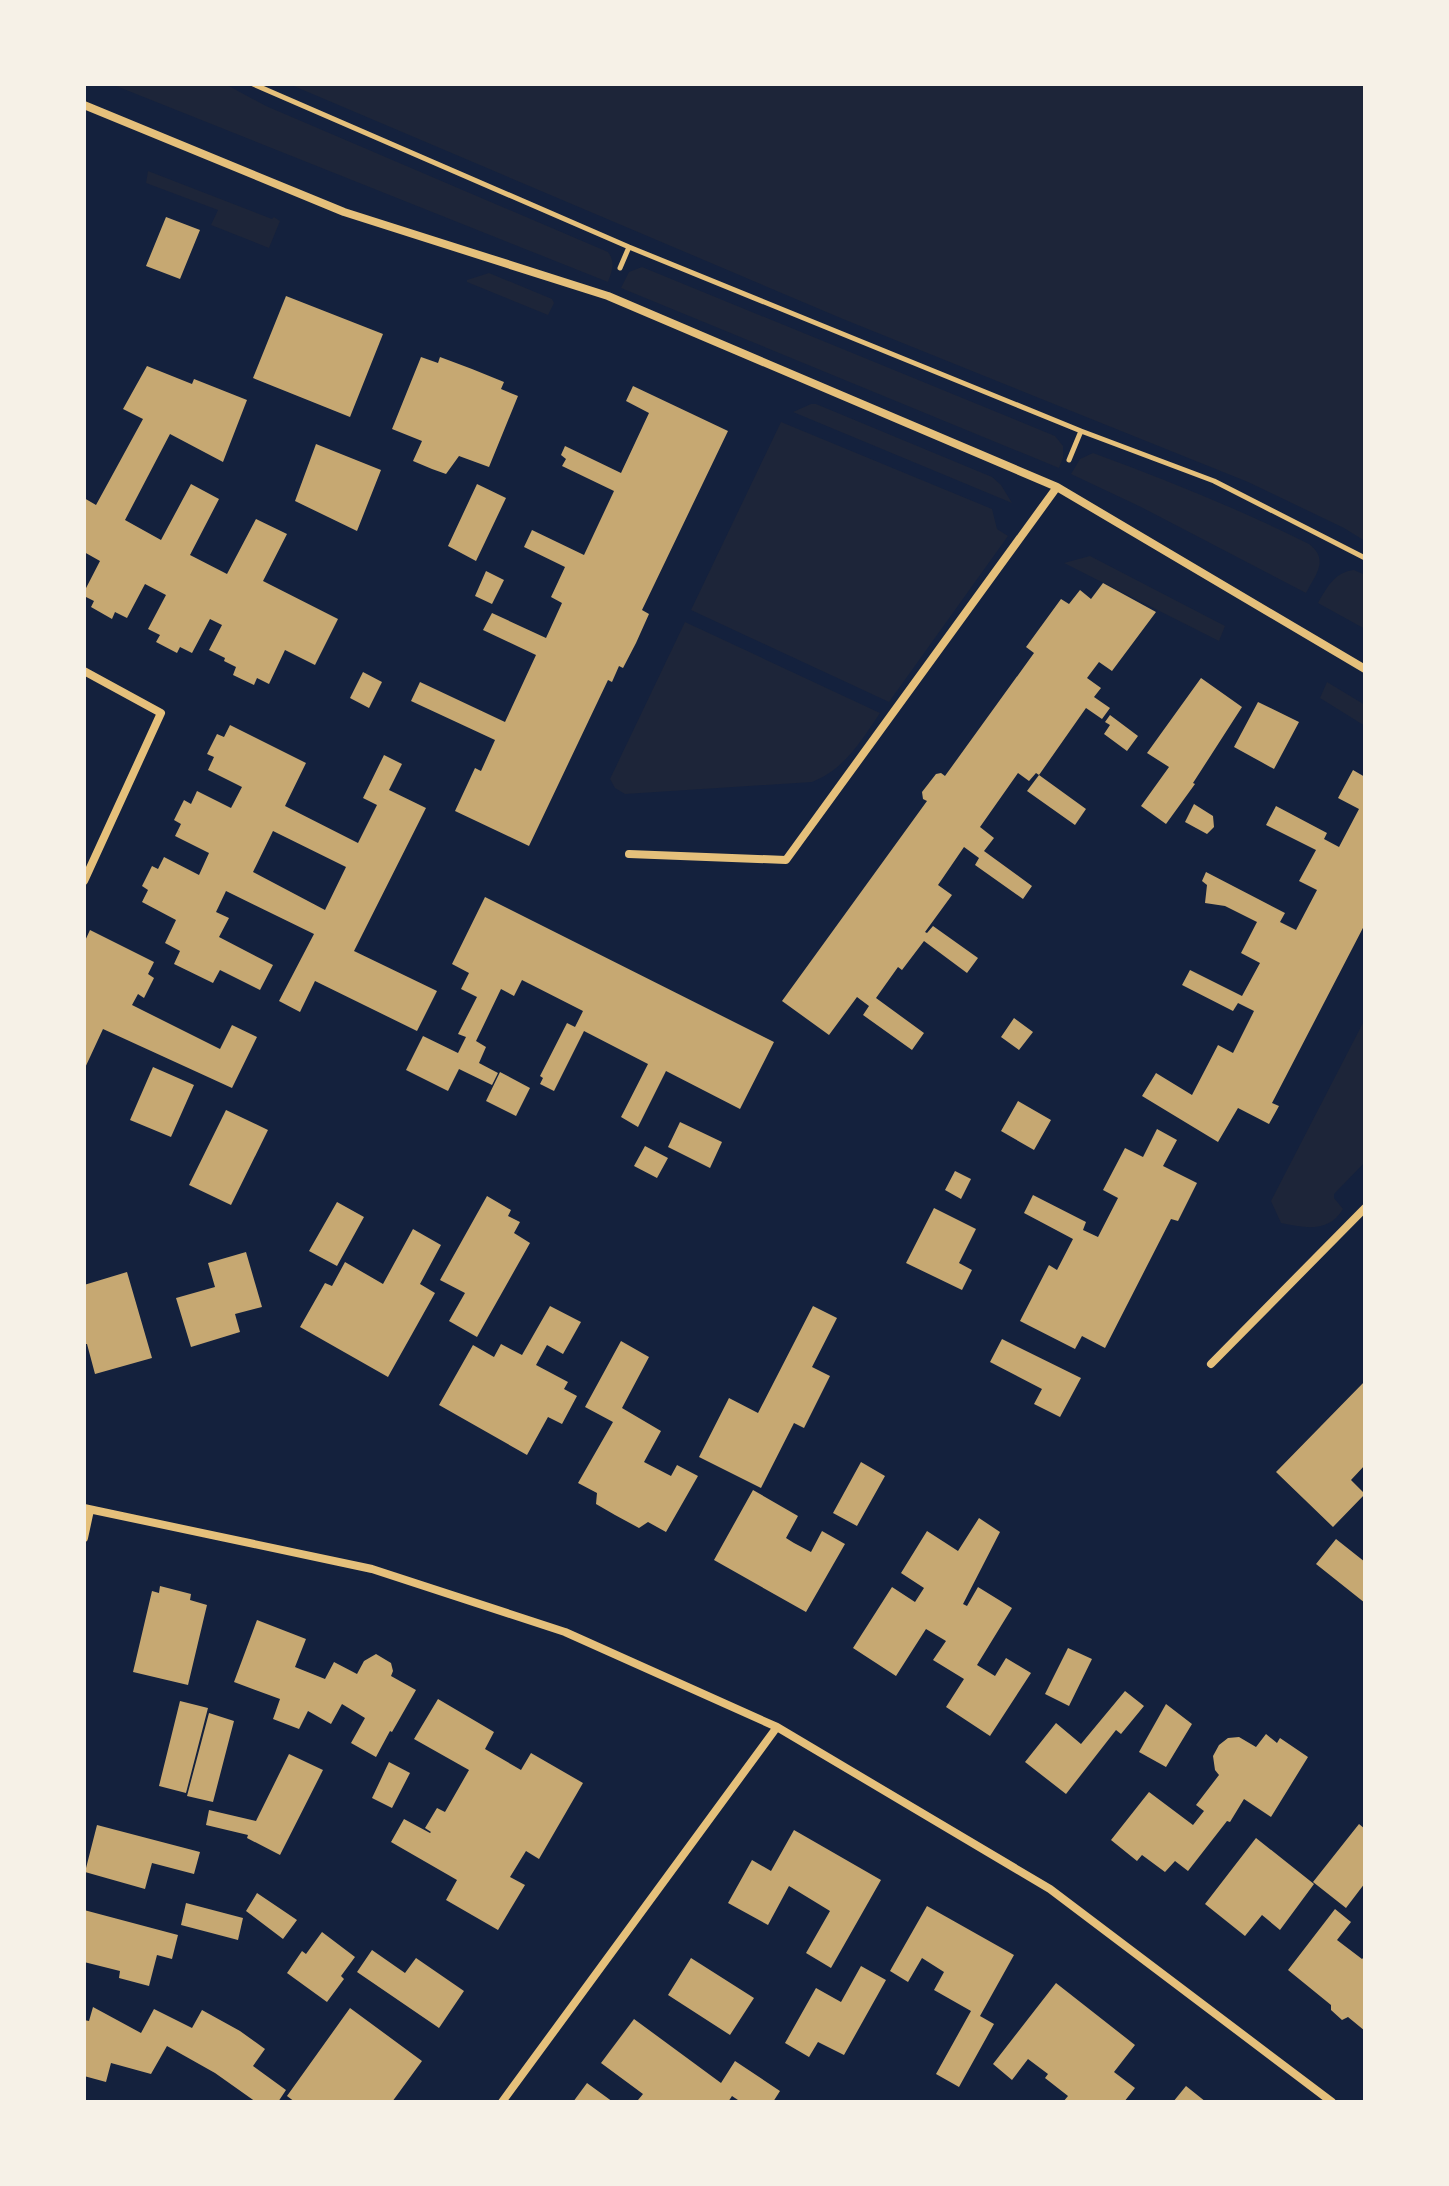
<svg xmlns="http://www.w3.org/2000/svg" width="1449" height="2186" viewBox="0 0 1449 2186" font-family="'Times New Roman',serif">
  <style>
    .green { fill: #1d2539 }
    .building { fill: #c6a872; fill-rule: evenodd }
    .lines { fill: none; stroke-linecap: round; stroke-linejoin: round }
    .path { stroke: #e5c07b; stroke-width: 5 }
    .minor { stroke: #e5c07b; stroke-width: 8 }
  </style>
  <rect width="100%" height="100%" fill="#14213d"/>
  <path class="green" d="M 111,84 L 225,84 L 266,106 L 608,252 C 616,263 612,271 608,282 Z
    M 289,84 L 1365,84 L 1365,541 L 1344,528 L 1248,482 L 843,319 Z
    M 148,171 L 272,219 L 274,217 L 280,221 L 269,248 L 211,225 L 218,210 L 146,183 Z
    M 642,267 L 1055,436 L 1063,446 L 1063,458 L 1059,468 L 621,288 L 629,272 Z
    M 489,273 L 552,299 L 554,303 L 548,315 L 467,282 L 467,280 Z
    M 811,404 L 816,404 L 992,477 L 1001,485 L 1012,503 L 793,412 Z
    M 781,422 L 992,509 L 997,529 L 1008,536 L 889,702 L 691,610 Z
    M 1093,453 C 1167,480 1239,509 1309,544 C 1330,560 1315,575 1306,593 L 1141,507 L 1071,474 L 1080,459 Z
    M 1090,556 L 1225,626 L 1219,641 L 1064,563 Z
    M 1354,570 L 1365,575 L 1365,629 L 1318,603 C 1327,587 1335,572 1354,570 Z
    M 685,622 L 880,713 C 861,741 845,769 812,782 L 625,794 L 615,788 L 610,779 Z
    M 1327,682 L 1365,705 L 1365,726 L 1320,698 Z
    M 1365,1019 L 1365,1162 L 1334,1194 L 1334,1198 L 1343,1209 C 1329,1233 1305,1228 1281,1223 L 1271,1201 Z"/>
  <path class="building" d="M 166,217 L 200,230 L 180,279 L 146,266 Z
    M 286,296 L 383,334 L 350,417 L 253,378 Z
    M 421,357 L 438,363 L 440,357 L 472,369 L 504,382 L 501,389 L 518,396 L 489,467 L 459,456 L 446,474 L 432,469 L 413,461 L 422,441 L 392,429 Z
    M 147,366 L 192,384 L 194,379 L 247,400 L 223,462 L 170,434 L 125,520 L 161,540 L 191,484 L 219,499 L 190,555 L 227,574 L 256,519 L 287,534 L 263,581 L 338,619 L 315,665 L 285,650 L 269,684 L 257,678 L 254,685 L 233,675 L 236,667 L 224,661 L 225,658 L 209,650 L 222,625 L 210,619 L 192,653 L 180,647 L 177,653 L 156,642 L 160,635 L 148,629 L 166,595 L 145,584 L 127,618 L 115,612 L 112,619 L 91,607 L 94,601 L 84,596 L 84,592 L 100,561 L 84,552 L 84,498 L 96,505 L 143,419 L 123,409 Z
    M 633,386 L 728,431 L 642,610 L 649,614 L 636,643 L 623,668 L 619,666 L 612,682 L 608,680 L 529,846 L 455,811 L 475,768 L 481,771 L 495,740 L 411,701 L 420,682 L 505,722 L 536,655 L 483,630 L 492,613 L 546,638 L 562,603 L 551,597 L 565,567 L 524,547 L 532,530 L 584,555 L 614,491 L 562,466 L 566,459 L 561,455 L 565,446 L 621,473 L 649,413 L 626,401 Z
    M 316,444 L 381,470 L 357,531 L 295,501 Z
    M 477,484 L 506,498 L 476,561 L 448,546 Z
    M 486,571 L 504,580 L 492,604 L 475,596 Z
    M 1103,583 L 1156,612 L 1112,671 L 1099,662 L 1087,678 L 1101,688 L 1094,697 L 1110,708 L 1102,719 L 1086,708 L 1039,775 L 1086,809 L 1075,825 L 1027,791 L 1039,775 L 1036,773 L 1029,781 L 1018,773 L 980,827 L 994,838 L 984,851 L 1032,886 L 1023,899 L 975,865 L 979,858 L 964,847 L 938,885 L 952,895 L 925,932 L 927,933 L 933,926 L 978,958 L 967,973 L 924,941 L 902,970 L 898,967 L 876,998 L 924,1033 L 912,1050 L 863,1015 L 869,1006 L 857,997 L 829,1035 L 782,1001 L 927,801 L 923,799 L 922,792 L 936,774 L 941,773 L 945,776 L 1034,653 L 1026,647 L 1061,599 L 1069,604 L 1080,590 L 1091,599 Z
    M 363,672 L 382,682 L 369,708 L 350,698 Z
    M 1201,678 L 1242,707 L 1193,783 L 1195,784 L 1166,824 L 1141,806 L 1169,767 L 1147,753 Z
    M 1258,702 L 1299,722 L 1274,769 L 1234,747 Z
    M 1110,715 L 1138,736 L 1127,751 L 1104,734 L 1110,725 L 1105,722 Z
    M 230,725 L 306,763 L 285,806 L 358,843 L 377,805 L 363,798 L 384,755 L 402,764 L 389,790 L 426,808 L 354,951 L 437,991 L 417,1031 L 315,981 L 300,1012 L 279,1001 L 314,934 L 226,891 L 216,912 L 229,918 L 219,937 L 273,965 L 260,990 L 220,970 L 213,983 L 174,964 L 180,951 L 165,943 L 176,920 L 142,902 L 148,890 L 142,886 L 152,866 L 158,869 L 164,857 L 199,875 L 209,853 L 175,836 L 181,824 L 174,820 L 184,800 L 191,804 L 197,791 L 231,808 L 242,787 L 208,770 L 214,757 L 207,754 L 217,734 L 224,737 ZM 273,831 L 346,867 L 325,910 L 253,872 Z
    M 1353,770 L 1365,777 L 1365,924 L 1272,1103 L 1279,1106 L 1269,1124 L 1238,1108 L 1218,1142 L 1142,1096 L 1156,1073 L 1192,1095 L 1218,1045 L 1233,1053 L 1254,1011 L 1238,1003 L 1233,1011 L 1182,985 L 1190,970 L 1242,996 L 1260,963 L 1241,953 L 1257,922 L 1225,906 L 1205,903 L 1207,885 L 1202,881 L 1206,872 L 1260,900 L 1285,913 L 1280,922 L 1296,930 L 1317,890 L 1299,881 L 1316,850 L 1266,825 L 1276,806 L 1327,833 L 1324,839 L 1339,847 L 1359,809 L 1338,798 Z
    M 1194,804 L 1213,816 L 1214,827 L 1207,834 L 1185,822 Z
    M 485,897 L 774,1042 L 740,1109 L 666,1071 L 638,1127 L 621,1117 L 648,1064 L 584,1031 L 554,1091 L 540,1084 L 543,1078 L 540,1076 L 567,1023 L 575,1027 L 583,1011 L 522,980 L 514,996 L 501,989 L 476,1041 L 486,1047 L 479,1063 L 498,1073 L 492,1085 L 459,1069 L 448,1091 L 406,1070 L 423,1036 L 458,1053 L 466,1037 L 458,1034 L 477,997 L 461,989 L 469,973 L 452,964 Z
    M 90,930 L 154,962 L 148,974 L 154,978 L 144,998 L 138,994 L 132,1005 L 220,1049 L 232,1025 L 257,1037 L 232,1088 L 103,1029 L 84,1070 L 84,943 Z
    M 1014,1018 L 1033,1032 L 1019,1050 L 1001,1037 Z
    M 153,1067 L 194,1085 L 171,1137 L 130,1120 Z
    M 500,1072 L 530,1088 L 516,1116 L 486,1101 Z
    M 1018,1101 L 1051,1120 L 1034,1150 L 1001,1131 Z
    M 226,1110 L 268,1130 L 231,1205 L 189,1185 Z
    M 680,1122 L 722,1142 L 710,1168 L 668,1147 Z
    M 1157,1129 L 1177,1140 L 1163,1166 L 1197,1183 L 1178,1221 L 1171,1219 L 1105,1348 L 1082,1336 L 1075,1349 L 1020,1321 L 1049,1265 L 1057,1270 L 1073,1239 L 1024,1213 L 1033,1195 L 1086,1222 L 1083,1230 L 1098,1237 L 1118,1198 L 1103,1190 L 1125,1148 L 1143,1157 Z
    M 645,1146 L 668,1158 L 657,1178 L 634,1166 Z
    M 955,1171 L 971,1179 L 961,1199 L 945,1190 Z
    M 487,1196 L 511,1210 L 508,1216 L 520,1222 L 514,1233 L 530,1243 L 477,1337 L 449,1321 L 465,1293 L 440,1280 Z
    M 337,1202 L 364,1217 L 337,1266 L 309,1251 Z
    M 934,1208 L 976,1229 L 959,1263 L 972,1270 L 962,1290 L 906,1263 Z
    M 413,1229 L 441,1245 L 420,1284 L 435,1293 L 388,1377 L 300,1327 L 325,1283 L 332,1286 L 345,1262 L 383,1284 Z
    M 246,1252 L 262,1307 L 235,1314 L 240,1332 L 191,1347 L 176,1298 L 215,1287 L 208,1263 Z
    M 127,1272 L 152,1358 L 95,1374 L 87,1344 L 84,1344 L 84,1285 Z
    M 550,1306 L 581,1322 L 563,1354 L 547,1345 L 536,1365 L 568,1382 L 564,1389 L 577,1396 L 562,1424 L 548,1417 L 527,1455 L 439,1405 L 473,1345 L 494,1357 L 501,1344 L 522,1355 Z
    M 813,1306 L 837,1318 L 812,1367 L 830,1376 L 804,1428 L 794,1423 L 761,1488 L 699,1457 L 729,1398 L 758,1413 Z
    M 1002,1339 L 1081,1378 L 1060,1417 L 1034,1404 L 1042,1389 L 990,1362 Z
    M 621,1341 L 649,1357 L 622,1408 L 661,1431 L 644,1462 L 671,1476 L 677,1465 L 698,1476 L 666,1532 L 648,1522 L 639,1528 L 615,1515 L 596,1504 L 597,1493 L 578,1483 L 613,1422 L 585,1407 Z
    M 1365,1381 L 1365,1465 L 1351,1480 L 1365,1494 L 1333,1527 L 1276,1472 Z
    M 861,1462 L 885,1476 L 857,1526 L 833,1513 Z
    M 753,1490 L 798,1516 L 786,1538 L 794,1543 L 811,1552 L 822,1531 L 845,1544 L 806,1612 L 714,1560 Z
    M 979,1518 L 1000,1532 L 963,1604 L 967,1606 L 978,1587 L 1012,1608 L 977,1665 L 995,1676 L 1006,1658 L 1031,1673 L 990,1736 L 946,1707 L 964,1679 L 933,1660 L 946,1641 L 926,1629 L 896,1676 L 853,1648 L 892,1587 L 915,1602 L 924,1588 L 901,1573 L 927,1531 L 958,1551 Z
    M 1336,1539 L 1365,1562 L 1365,1603 L 1316,1564 Z
    M 160,1586 L 191,1594 L 190,1600 L 207,1605 L 188,1685 L 133,1672 L 152,1591 L 159,1593 Z
    M 257,1620 L 306,1639 L 295,1667 L 325,1679 L 334,1662 L 357,1674 L 364,1661 L 376,1654 L 391,1663 L 393,1671 L 391,1676 L 416,1690 L 392,1732 L 390,1731 L 376,1757 L 351,1743 L 365,1718 L 342,1704 L 331,1724 L 308,1711 L 299,1729 L 273,1719 L 280,1699 L 234,1682 Z
    M 1068,1648 L 1092,1659 L 1069,1706 L 1045,1694 Z
    M 1125,1691 L 1144,1706 L 1121,1734 L 1116,1730 L 1066,1794 L 1025,1762 L 1056,1723 L 1081,1744 Z
    M 438,1699 L 494,1732 L 485,1749 L 521,1770 L 531,1753 L 583,1783 L 539,1859 L 526,1851 L 510,1877 L 525,1885 L 498,1930 L 446,1900 L 457,1880 L 391,1842 L 404,1819 L 430,1833 L 431,1832 L 425,1828 L 437,1808 L 445,1812 L 469,1770 L 414,1739 Z
    M 180,1701 L 208,1708 L 186,1793 L 159,1786 Z
    M 1166,1704 L 1192,1724 L 1166,1767 L 1139,1752 Z
    M 209,1713 L 234,1721 L 213,1802 L 187,1796 Z
    M 1266,1734 L 1277,1743 L 1280,1738 L 1308,1757 L 1271,1817 L 1244,1799 L 1230,1822 L 1227,1821 L 1188,1871 L 1175,1861 L 1165,1872 L 1142,1855 L 1137,1861 L 1111,1840 L 1149,1792 L 1193,1825 L 1204,1811 L 1196,1805 L 1219,1775 L 1215,1770 L 1213,1756 L 1219,1745 L 1228,1738 L 1239,1737 L 1256,1747 Z
    M 289,1754 L 323,1770 L 280,1855 L 247,1838 L 248,1835 L 206,1825 L 209,1810 L 256,1821 Z
    M 389,1762 L 410,1773 L 392,1808 L 372,1798 Z
    M 1359,1824 L 1365,1829 L 1365,1883 L 1346,1908 L 1313,1882 Z
    M 97,1825 L 200,1852 L 194,1874 L 152,1863 L 145,1889 L 85,1872 Z
    M 794,1830 L 881,1880 L 831,1968 L 806,1953 L 830,1911 L 789,1886 L 768,1925 L 728,1903 L 752,1860 L 771,1871 Z
    M 1256,1838 L 1314,1884 L 1280,1930 L 1262,1915 L 1245,1936 L 1205,1904 Z
    M 257,1893 L 297,1920 L 283,1939 L 246,1911 Z
    M 186,1903 L 243,1918 L 238,1940 L 181,1925 Z
    M 927,1906 L 1014,1955 L 980,2016 L 994,2024 L 959,2087 L 936,2074 L 971,2011 L 934,1990 L 944,1972 L 922,1958 L 908,1982 L 890,1971 Z
    M 1335,1909 L 1351,1922 L 1337,1940 L 1362,1959 L 1365,1956 L 1365,2031 L 1348,2017 L 1342,2020 L 1331,2010 L 1331,2005 L 1288,1970 Z
    M 84,1910 L 178,1935 L 172,1959 L 157,1955 L 149,1986 L 119,1978 L 120,1971 L 84,1962 Z
    M 322,1932 L 355,1957 L 341,1976 L 344,1979 L 327,2002 L 287,1973 L 302,1951 L 306,1954 Z
    M 372,1950 L 405,1973 L 416,1958 L 464,1991 L 439,2028 L 357,1972 Z
    M 691,1958 L 754,1998 L 730,2035 L 668,1995 Z
    M 861,1966 L 886,1980 L 844,2055 L 818,2042 L 809,2057 L 785,2043 L 816,1988 L 841,2002 Z
    M 1056,1983 L 1135,2045 L 1114,2072 L 1135,2088 L 1124,2102 L 1063,2102 L 1068,2096 L 1045,2078 L 1048,2074 L 1028,2059 L 1012,2080 L 993,2064 Z
    M 93,2007 L 141,2033 L 154,2009 L 192,2028 L 202,2010 L 240,2031 L 265,2049 L 253,2066 L 286,2090 L 278,2102 L 256,2102 L 215,2073 L 167,2046 L 151,2074 L 111,2063 L 106,2082 L 84,2076 L 84,2020 L 89,2021 Z
    M 350,2008 L 422,2061 L 392,2102 L 295,2102 L 287,2096 Z
    M 634,2019 L 721,2083 L 735,2061 L 780,2091 L 773,2102 L 741,2102 L 732,2096 L 728,2102 L 641,2102 L 638,2100 L 643,2094 L 601,2063 Z
    M 587,2083 L 613,2102 L 573,2102 Z
    M 1186,2086 L 1206,2102 L 1173,2102 Z"/>
  <g class="lines">
    <path class="path" d="M 253,84 L 629,247 L 1081,431 L 1214,481 L 1365,558
      M 620,268 L 629,247
      M 1069,460 L 1081,431"/>
    <path class="minor" d="M 84,105 L 344,212 L 608,296 L 1057,487 L 1365,669
      M 84,671 L 161,713 L 84,881
      M 629,854 L 786,860 L 1057,487
      M 1211,1364 L 1365,1208
      M 84,1508 L 372,1569 L 565,1632 L 777,1727 L 1050,1889 L 1332,2102
      M 84,1538 L 90,1510
      M 502,2102 L 777,1727"/>
  </g>
  <rect width="1449" height="2186" fill="none" stroke="#f6f1e7" stroke-width="172"/>
</svg>
